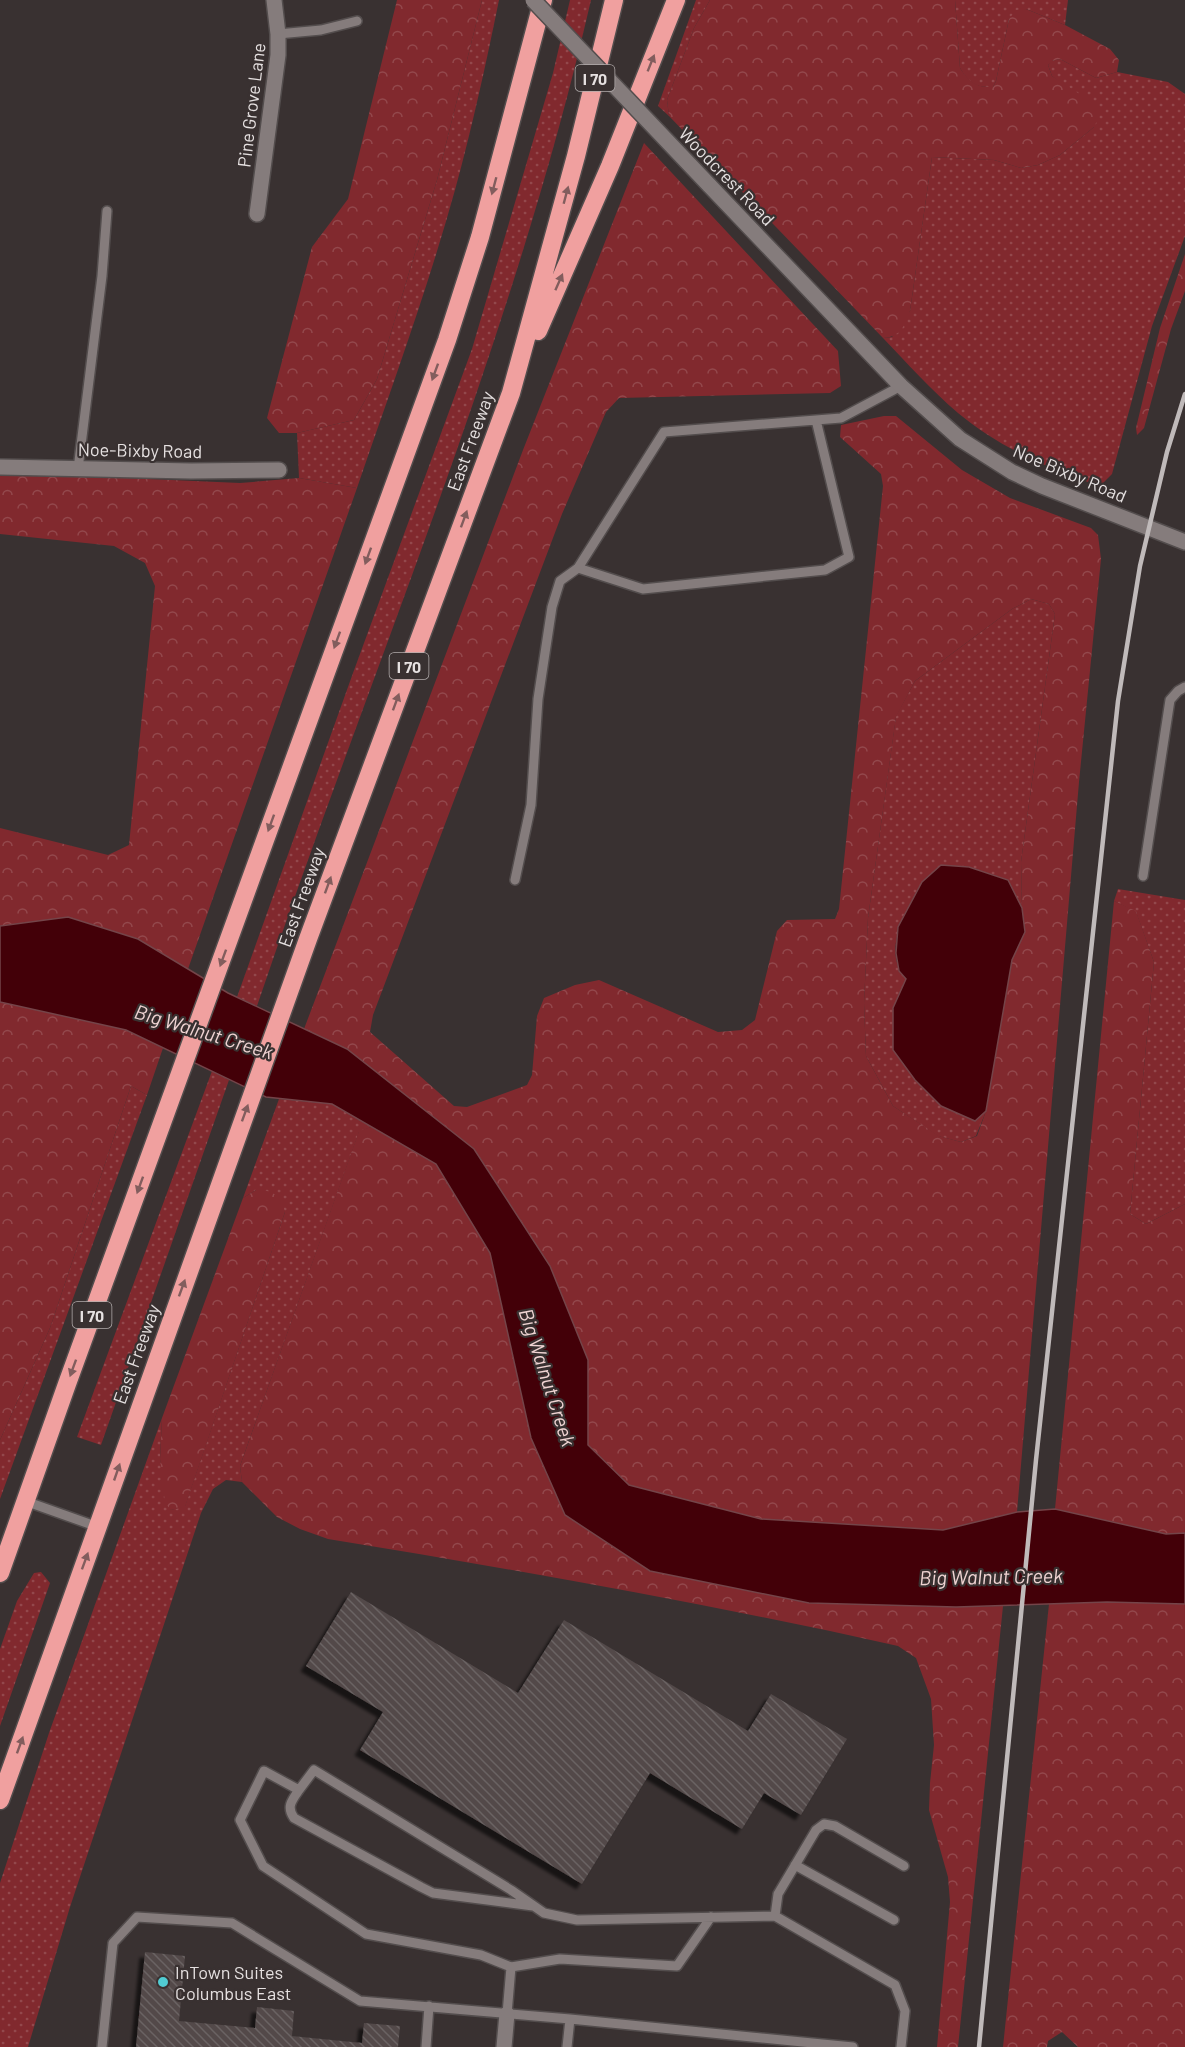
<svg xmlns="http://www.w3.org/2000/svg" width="1185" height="2047" viewBox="0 0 1185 2047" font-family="Barlow,sans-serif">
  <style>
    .grass { fill: url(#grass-dots) }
    .forest { fill: url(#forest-crowns); fill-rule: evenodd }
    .water { fill: #430008; stroke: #744449; stroke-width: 1.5 }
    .building { fill: url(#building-back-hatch); filter: url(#shadow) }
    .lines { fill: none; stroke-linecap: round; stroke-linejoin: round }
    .lane-casing { stroke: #534d4d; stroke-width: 12 }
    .street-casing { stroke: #534d4d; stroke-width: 18 }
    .secondary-casing { stroke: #534d4d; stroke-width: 18 }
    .highway-casing { stroke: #534d4d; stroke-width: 21 }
    .lane { stroke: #857c7c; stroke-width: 9 }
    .street { stroke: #857c7c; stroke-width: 15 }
    .secondary { stroke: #857c7c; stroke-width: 15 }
    .highway { stroke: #f0a09f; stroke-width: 18 }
    .rail { stroke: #c0baba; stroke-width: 4.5 }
    .secondary-bridge-casing { stroke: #534d4d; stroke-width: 18; stroke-linecap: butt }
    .secondary-bridge { stroke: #857c7c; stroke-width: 15 }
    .oneway { fill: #825d5d }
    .poi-dot { fill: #51ccd3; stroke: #393131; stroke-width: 2 }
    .labels { text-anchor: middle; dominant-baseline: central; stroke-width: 4.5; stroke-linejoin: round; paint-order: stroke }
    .shield { fill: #393131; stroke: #b2acac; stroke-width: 1.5 }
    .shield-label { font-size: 16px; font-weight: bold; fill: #e6e1e1 }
    .street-label { font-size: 18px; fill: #e6e1e1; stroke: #393131 }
    .poi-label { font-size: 18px; fill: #e6e1e1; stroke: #393131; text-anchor: start }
    .water-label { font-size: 20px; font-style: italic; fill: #f0d4d3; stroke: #393131 }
  </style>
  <defs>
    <pattern id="grass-dots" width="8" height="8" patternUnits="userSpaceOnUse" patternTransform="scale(1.5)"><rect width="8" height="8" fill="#81292e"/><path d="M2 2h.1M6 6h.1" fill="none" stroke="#93484c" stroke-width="1.8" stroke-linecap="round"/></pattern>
    <pattern id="forest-crowns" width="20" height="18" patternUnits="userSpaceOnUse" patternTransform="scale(1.5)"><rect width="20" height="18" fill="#81292e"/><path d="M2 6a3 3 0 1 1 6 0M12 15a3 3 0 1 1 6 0" fill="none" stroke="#93484c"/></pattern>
    <pattern id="building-back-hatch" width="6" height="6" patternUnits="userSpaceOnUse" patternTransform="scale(1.5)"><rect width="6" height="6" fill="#524949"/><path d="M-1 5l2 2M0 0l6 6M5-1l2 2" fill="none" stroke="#6b6363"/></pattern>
    <filter id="shadow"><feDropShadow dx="-5.5" dy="5.5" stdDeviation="1.5" flood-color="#0009"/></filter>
  </defs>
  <rect width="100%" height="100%" fill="#393131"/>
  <path class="grass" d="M 482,0 L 499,0 C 486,64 472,128 455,190 C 427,291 391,389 357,488 L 299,478 L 297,433 L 354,420 L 377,379 L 437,180 Z
    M 570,0 L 591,0 C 512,345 370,671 257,1006 L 237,997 L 353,673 L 472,349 L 553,73 Z
    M 696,0 L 710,0 L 694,28 L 667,100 L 669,116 L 658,106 Z
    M 955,0 L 1068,0 L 1065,25 L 1026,9 L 1009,19 L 996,81 L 993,87 C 976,88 969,83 960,68 Z
    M 1060,59 L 1096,78 L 1117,72 L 1168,82 L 1185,94 L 1185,236 L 1152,326 L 1112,474 L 1100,486 C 1050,470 999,447 958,413 C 931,390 907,363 883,338 L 892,337 L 910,311 L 932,157 L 994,160 L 1021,168 L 1038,165 L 1060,155 L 1094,127 L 1061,83 L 1052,76 L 1048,65 L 1051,61 Z
    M 1031,599 L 1049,604 L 1055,614 L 1021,862 L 1022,908 L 1008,880 L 922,882 C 908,909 880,950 906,979 L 893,1008 L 975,1120 L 986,1111 L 976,1136 L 961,1142 L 938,1136 L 893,1106 L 866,1056 L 864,1003 L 868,918 L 896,716 L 915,681 L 1012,609 Z
    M 1118,889 L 1185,900 L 1185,1204 L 1146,1224 L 1130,1214 L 1154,962 L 1136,912 L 1114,901 Z
    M 212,1071 L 229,1080 L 101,1445 L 77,1437 Z
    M 131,1086 L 147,1095 L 0,1499 L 0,1440 L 50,1328 Z
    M 279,1099 L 332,1104 L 371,1127 L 359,1132 L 240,1466 L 242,1482 L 226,1480 L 213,1489 L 201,1513 L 70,1907 L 28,2047 L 0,2047 L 0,1883 L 49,1733 L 162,1418 L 160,1459 L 171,1510 L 185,1506 L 285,1212 L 256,1190 L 243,1198 Z
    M 41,1572 L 50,1583 L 0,1726 L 0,1649 L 17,1601 L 34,1573 Z"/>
  <path class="forest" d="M 397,0 L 482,0 L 437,180 L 377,379 L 354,420 L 297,433 L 279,433 L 267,418 L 312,247 L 348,199 Z
    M 710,0 L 955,0 L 960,68 C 969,82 977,88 993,87 L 996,81 L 1009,19 L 1016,10 L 1026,9 L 1065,25 L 1110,49 L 1119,60 L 1117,72 L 1096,78 L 1060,59 L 1052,61 L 1048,65 L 1052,76 L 1098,106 L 1099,117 L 1094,127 L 1060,155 L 1038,165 L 1021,168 L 994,160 L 932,157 L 910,311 C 905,326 900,337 883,338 L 669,116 L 667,100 L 694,28 Z
    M 644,143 L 838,351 L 841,386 L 830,393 L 619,398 L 606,412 L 562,514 L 373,1015 L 370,1032 L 454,1106 L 467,1107 L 527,1085 L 532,1075 L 537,1016 L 544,998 L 575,985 L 599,980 L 718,1032 L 742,1030 L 755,1020 L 777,931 L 787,920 L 835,919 L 839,909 L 883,486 L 881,474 L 840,437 L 841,425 L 884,416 L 896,416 L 962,470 L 1010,498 L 1091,528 L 1098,535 L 1101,559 L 1079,782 L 1017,1512 L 943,1530 L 761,1519 L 629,1486 L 588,1445 L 588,1360 L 550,1266 L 474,1149 L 347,1049 L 304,1029 L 523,450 ZM 1031,599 L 1049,604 L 1055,614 L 1021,862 L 1022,908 L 1025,932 L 1012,960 L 986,1111 L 977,1136 L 961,1142 L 939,1136 L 893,1106 L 866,1056 L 864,1003 L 868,918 L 896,717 L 915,681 L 1012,609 Z
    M 1185,254 L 1185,291 L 1171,329 L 1144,428 L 1137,435 L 1136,428 L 1160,328 Z
    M 11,473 L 240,483 L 299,478 L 357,488 L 188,969 L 138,939 L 68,917 L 0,926 L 0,828 L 108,855 L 129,845 L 155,586 L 145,563 L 114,546 L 0,534 L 0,474 Z
    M 1114,901 L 1136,911 L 1154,962 L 1130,1214 L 1146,1224 L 1185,1204 L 1185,1533 L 1166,1534 L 1055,1509 Z
    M 3,1001 L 126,1030 L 163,1048 L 147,1095 L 131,1086 L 50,1328 L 0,1440 L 0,1002 Z
    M 371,1127 L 436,1164 L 490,1253 L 531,1438 L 565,1515 L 650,1571 L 809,1603 L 956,1607 L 1003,1606 L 958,2047 L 937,2047 L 950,1902 L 948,1877 L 929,1810 L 930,1783 L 934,1745 L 931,1699 L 916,1658 L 898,1646 C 709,1604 519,1570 328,1539 L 300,1529 L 277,1517 L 242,1482 L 240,1466 L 359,1131 Z
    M 256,1190 C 273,1190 281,1195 285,1212 L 185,1507 L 171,1510 L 165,1503 L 160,1459 L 162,1418 L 243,1198 Z
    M 1107,1602 L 1185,1604 L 1185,2047 L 1078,2047 L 1062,2032 L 1048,2041 L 1047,2047 L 1003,2047 L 1049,1604 Z"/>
  <path class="water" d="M 941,865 L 969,867 L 1008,880 L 1022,908 L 1025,932 L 1012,960 L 986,1111 L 975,1121 L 941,1106 L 915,1080 L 893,1050 L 893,1008 L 906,979 L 899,971 L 896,953 L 898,927 L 922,882 Z
    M 68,917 L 138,939 L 228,993 L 347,1049 L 474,1149 L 550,1266 L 588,1360 L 588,1445 L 629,1485 L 761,1519 L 943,1530 L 1017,1512 L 1055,1509 L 1166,1534 L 1185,1533 L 1185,1604 L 1107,1602 L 956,1607 L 809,1603 L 650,1571 L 565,1515 L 531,1438 L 490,1253 L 436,1164 L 332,1104 L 266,1097 L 126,1030 L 0,1002 L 0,926 Z"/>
  <path class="building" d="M 351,1592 L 518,1693 L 564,1620 L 748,1731 L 771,1694 L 847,1739 L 801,1815 L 764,1793 L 742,1829 L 650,1773 L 582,1884 L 360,1750 L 383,1712 L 306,1666 Z
    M 145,1952 L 185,1956 L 179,2021 L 255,2028 L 257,2007 L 294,2011 L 292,2036 L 362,2043 L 364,2023 L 400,2026 L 398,2047 L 136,2047 Z"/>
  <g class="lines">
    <g class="lane-casing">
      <path id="lane" d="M 278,34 L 321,30 L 357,21
        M 816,420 L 849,557 L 825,570 L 643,589 L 578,568 L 664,432 L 816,420 L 841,418 L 901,386
        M 78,469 L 102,276 L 107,211
        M 1143,876 L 1170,700 L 1178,691 L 1185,687
        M 515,880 L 531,805 L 538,699 L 552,607 L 560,581 L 578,568
        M 25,1501 L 98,1527
        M 299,1790 C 292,1800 286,1807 294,1818 L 421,1887 L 433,1893 L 533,1906
        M 795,1865 L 894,1920
        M 775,1916 L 778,1894 L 816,1830 L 824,1824 L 835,1826 L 904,1866
        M 511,1967 L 560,1959 L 677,1966 L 711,1917
        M 507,2014 L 511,1967 L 481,1955 L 366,1934 L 263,1866 L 240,1820 L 264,1771 L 299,1790 L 314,1770 L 511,1890 L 544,1913 L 577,1920 L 775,1916 L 895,1985 L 905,2011 L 901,2047
        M 570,2019 L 853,2047
        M 102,2047 L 113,1943 L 137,1917 L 232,1923 L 360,2001 L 570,2019 L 567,2047
        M 426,2047 L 429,2006"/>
    </g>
    <g class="street-casing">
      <path id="street" d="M 257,214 L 278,55 L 278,34 L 274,0
        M 0,467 L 191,471 L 279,470
        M 504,2047 L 507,2014"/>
    </g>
    <g class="secondary-casing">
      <path id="secondary" d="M 709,185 L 901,386 L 960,439 L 1012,472 L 1042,486 L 1185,542"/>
    </g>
    <g class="highway-casing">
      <path id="highway" d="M 538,331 L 610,166 L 676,0
        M 0,1573 L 67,1384 L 447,340 L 480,237 L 543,0
        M 0,1800 L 308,939 L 511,393 L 576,156 L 614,0"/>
    </g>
    <use href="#lane" class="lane"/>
    <use href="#street" class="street"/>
    <use href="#secondary" class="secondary"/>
    <use href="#highway" class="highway"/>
    <path class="rail" d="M 979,2047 L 1036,1460 L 1118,701 L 1140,566 L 1167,452 L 1185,394"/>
    <g class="secondary-bridge-casing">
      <path id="secondary-bridge" d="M 533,0 L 709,185"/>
    </g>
    <use href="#secondary-bridge" class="secondary-bridge"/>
  </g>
  <defs><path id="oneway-solid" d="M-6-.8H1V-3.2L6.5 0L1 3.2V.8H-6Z" transform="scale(1.5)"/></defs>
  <g class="oneway">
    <use href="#oneway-solid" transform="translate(651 63) rotate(-68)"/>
    <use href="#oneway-solid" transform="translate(494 186) rotate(105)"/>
    <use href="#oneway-solid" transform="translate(566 195) rotate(-75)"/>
    <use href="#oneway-solid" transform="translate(559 282) rotate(-66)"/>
    <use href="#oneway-solid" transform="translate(435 372) rotate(110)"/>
    <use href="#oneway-solid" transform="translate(464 519) rotate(-70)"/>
    <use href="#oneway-solid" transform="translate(368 556) rotate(110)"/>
    <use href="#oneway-solid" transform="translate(337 640) rotate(110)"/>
    <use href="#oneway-solid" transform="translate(396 702) rotate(-70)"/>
    <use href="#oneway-solid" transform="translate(271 823) rotate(110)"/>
    <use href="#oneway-solid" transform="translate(328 885) rotate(-70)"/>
    <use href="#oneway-solid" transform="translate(223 958) rotate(110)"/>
    <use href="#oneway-solid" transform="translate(245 1113) rotate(-70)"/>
    <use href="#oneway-solid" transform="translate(140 1185) rotate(110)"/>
    <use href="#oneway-solid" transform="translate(182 1288) rotate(-70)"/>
    <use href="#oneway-solid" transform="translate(73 1368) rotate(110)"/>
    <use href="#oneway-solid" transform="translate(117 1472) rotate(-71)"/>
    <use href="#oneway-solid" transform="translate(85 1561) rotate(-70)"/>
    <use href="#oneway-solid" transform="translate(20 1745) rotate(-70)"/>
  </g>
  <circle class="poi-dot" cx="163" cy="1982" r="6"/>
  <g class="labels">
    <g class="shield">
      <rect x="575.5" y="65" width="39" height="26" rx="4.5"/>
      <rect x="389.5" y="653" width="39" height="26" rx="4.5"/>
      <rect x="72.5" y="1302" width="39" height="26" rx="4.5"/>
    </g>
    <g class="shield-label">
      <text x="595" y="78">I 70</text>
      <text x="409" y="666">I 70</text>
      <text x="92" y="1315">I 70</text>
    </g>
    <g class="street-label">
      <text transform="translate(251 105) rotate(-83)">Pine Grove Lane</text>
      <text transform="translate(727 176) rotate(46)">Woodcrest Road</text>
      <text transform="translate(470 441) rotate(-70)">East Freeway</text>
      <text transform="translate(140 450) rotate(1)">Noe-Bixby Road</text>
      <text transform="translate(1070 473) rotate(23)">Noe Bixby Road</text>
      <text transform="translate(301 897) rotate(-70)">East Freeway</text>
      <text transform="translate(136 1354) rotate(-70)">East Freeway</text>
    </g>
    <g class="poi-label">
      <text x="175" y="1972">InTown Suites<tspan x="175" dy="21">Columbus East</tspan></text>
    </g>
    <g class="water-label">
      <text transform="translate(204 1031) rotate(17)">Big Walnut Creek</text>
      <text transform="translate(548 1377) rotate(72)">Big Walnut Creek</text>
      <text transform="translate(991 1576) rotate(-1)">Big Walnut Creek</text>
    </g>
  </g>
</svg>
